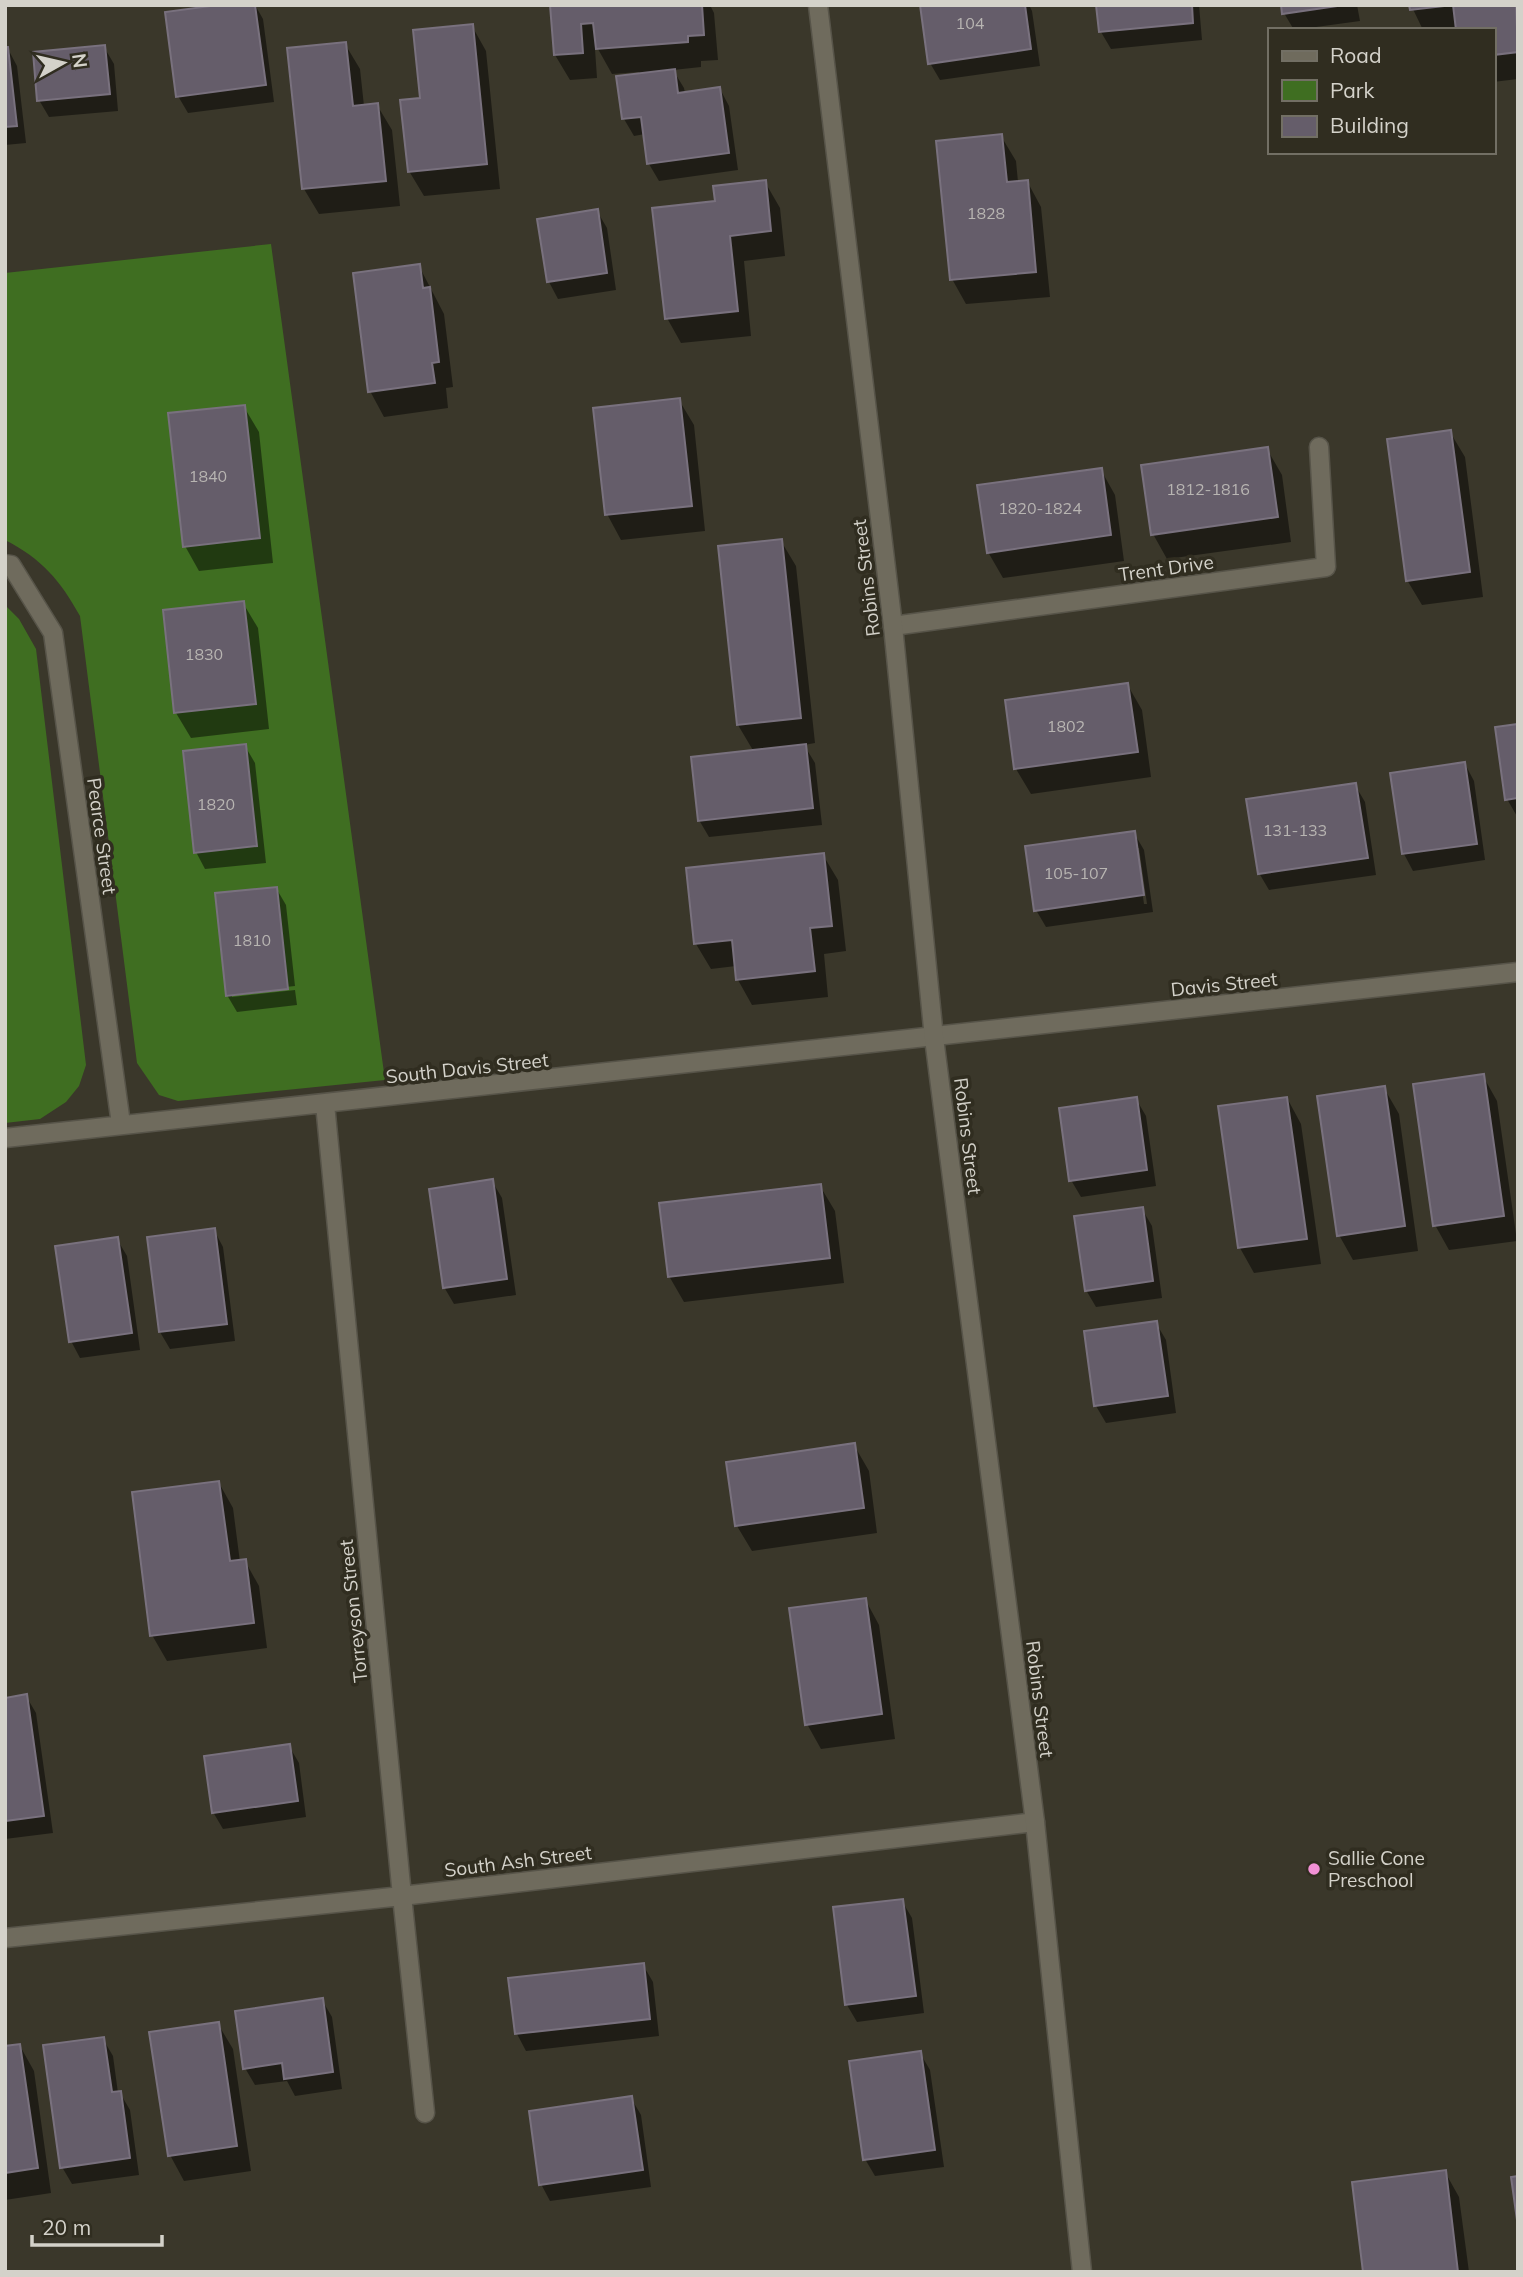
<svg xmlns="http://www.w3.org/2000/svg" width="1523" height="2277" viewBox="0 0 1523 2277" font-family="Mulish,sans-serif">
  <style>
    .green { fill: #3f6e21 }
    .shadow { fill: #0007; fill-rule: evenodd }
    .building { fill: #655d6a; stroke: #79717e; stroke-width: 2 }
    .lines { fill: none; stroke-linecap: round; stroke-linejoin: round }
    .minor-casing { stroke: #575449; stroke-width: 21 }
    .tertiary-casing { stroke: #575449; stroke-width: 21 }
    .minor { stroke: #6f6b5d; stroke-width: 18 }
    .tertiary { stroke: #6f6b5d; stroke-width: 18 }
    .poi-dot { fill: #f291d6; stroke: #302d20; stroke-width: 2.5 }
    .labels { text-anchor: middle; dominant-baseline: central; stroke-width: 7; stroke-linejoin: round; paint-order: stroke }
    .number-label { font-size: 16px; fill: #b8b5b2 }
    .street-label { font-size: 19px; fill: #d4d2ca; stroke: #302d20 }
    .poi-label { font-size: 19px; fill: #d4d2ca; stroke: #302d20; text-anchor: start }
  </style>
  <rect width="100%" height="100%" fill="#3a372a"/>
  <path class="green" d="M 271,244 L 385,1080 L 178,1101 L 159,1095 L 137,1063 L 80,616 C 60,580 42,559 5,540 L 5,273 Z
    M 5,605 L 19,619 L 36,649 L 86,1065 L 79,1086 L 66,1102 L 40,1119 L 5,1123 Z"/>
  <path class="shadow" d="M 231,5 L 255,5 L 263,19 L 274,102 L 188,113 L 178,96 Z
    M 552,5 L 710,5 L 714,13 L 718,60 L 701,61 L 701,67 L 673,70 L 684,88 L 685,94 L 720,89 L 729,106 L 738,170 L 659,181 L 649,164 L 645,134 L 634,136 L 624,119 L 639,72 L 612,74 L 598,49 L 595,49 L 597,78 L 570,80 L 555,55 Z
    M 922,5 L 1029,5 L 1032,11 L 1040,66 L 940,80 L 930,63 Z
    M 1098,5 L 1199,5 L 1202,40 L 1111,49 L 1101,32 Z
    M 1283,5 L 1357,5 L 1360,21 L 1294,30 L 1284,13 Z
    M 1411,5 L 1518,5 L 1518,79 L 1493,82 L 1493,30 L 1423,30 Z
    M 472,26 L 486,51 L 500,189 L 424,196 L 409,171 L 422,99 Z
    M 345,44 L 360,69 L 364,106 L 377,105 L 392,130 L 400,206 L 319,214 L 304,189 Z
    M 104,47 L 114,64 L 118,111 L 49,117 L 39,100 Z
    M 5,49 L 8,49 L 17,66 L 26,143 L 5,145 Z
    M 1001,136 L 1016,161 L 1018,182 L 1027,181 L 1041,207 L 1050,297 L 966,304 L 952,279 Z
    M 765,182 L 780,208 L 785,256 L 744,261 L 751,336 L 681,343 L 667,318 L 717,203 Z
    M 597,211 L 607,228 L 616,290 L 558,299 L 549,282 L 539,220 Z
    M 419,266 L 444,314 L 453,387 L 446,388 L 448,408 L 384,417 L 370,391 Z
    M 679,400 L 694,425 L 705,531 L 621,540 L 607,514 Z
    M 244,407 L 259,432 L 273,563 L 199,571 L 185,546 Z
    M 1450,432 L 1465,457 L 1483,597 L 1422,605 L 1407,580 Z
    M 1267,449 L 1282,475 L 1291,542 L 1167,559 L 1153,534 Z
    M 1101,470 L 1115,495 L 1124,561 L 1003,578 L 988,552 Z
    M 781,541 L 796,566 L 815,743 L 804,745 L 815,763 L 822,825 L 709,837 L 699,820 L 754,752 L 738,725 Z
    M 243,603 L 258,628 L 269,729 L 191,738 L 176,713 Z
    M 1127,684 L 1142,710 L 1151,777 L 1031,794 L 1016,769 Z
    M 1518,726 L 1518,818 L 1507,799 Z
    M 245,746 L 255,763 L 266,863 L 205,869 L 196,852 Z
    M 1465,764 L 1474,781 L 1485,860 L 1413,871 L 1404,854 Z
    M 1355,785 L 1365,802 L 1376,875 L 1269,890 L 1259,873 Z
    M 1134,833 L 1144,850 L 1153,912 L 1046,927 L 1036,910 ZM 1136,848 L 1139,848 L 1147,904 L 1144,904 Z
    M 823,855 L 838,880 L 846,951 L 824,954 L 828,997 L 752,1005 L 738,980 L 736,966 L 711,969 L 696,944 Z
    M 276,888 L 286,905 L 295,986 L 232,993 L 232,997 L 295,990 L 297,1005 L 237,1012 L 227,995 Z
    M 1483,1076 L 1497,1101 L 1517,1241 L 1449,1250 L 1435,1225 Z
    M 1384,1088 L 1399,1114 L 1418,1251 L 1353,1260 L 1339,1235 Z
    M 1287,1098 L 1301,1124 L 1321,1264 L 1254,1273 L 1240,1248 L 1220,1108 Z
    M 1136,1099 L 1146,1116 L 1156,1186 L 1081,1197 L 1071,1180 Z
    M 492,1181 L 502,1198 L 516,1295 L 454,1304 L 444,1287 Z
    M 820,1186 L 835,1211 L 844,1283 L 684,1302 L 669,1276 Z
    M 1142,1209 L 1152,1226 L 1162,1298 L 1096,1307 L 1086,1290 Z
    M 214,1230 L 223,1247 L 235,1341 L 170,1349 L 160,1332 L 149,1239 Z
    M 117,1239 L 127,1256 L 140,1350 L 80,1358 L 71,1341 Z
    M 1156,1323 L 1166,1340 L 1176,1413 L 1106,1423 L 1096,1406 Z
    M 854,1445 L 869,1471 L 877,1533 L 752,1551 L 737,1526 Z
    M 219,1483 L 233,1508 L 240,1562 L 245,1561 L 259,1586 L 267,1648 L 167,1661 L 152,1635 Z
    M 865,1599 L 879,1625 L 895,1739 L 821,1749 L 807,1724 Z
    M 26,1696 L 36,1713 L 53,1833 L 5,1839 L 5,1699 Z
    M 289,1746 L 299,1763 L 306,1817 L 223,1829 L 213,1812 Z
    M 902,1901 L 912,1918 L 924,2013 L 857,2022 L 847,2005 Z
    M 643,1965 L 653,1982 L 659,2036 L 526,2051 L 517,2034 Z
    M 322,2000 L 332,2017 L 342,2089 L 295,2096 L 287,2081 L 255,2085 L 245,2068 Z
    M 218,2024 L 233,2049 L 251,2171 L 184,2181 L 170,2155 Z
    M 103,2039 L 113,2056 L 118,2093 L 120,2093 L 130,2110 L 139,2175 L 72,2184 L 62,2167 Z
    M 20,2046 L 34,2071 L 51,2193 L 5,2200 L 5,2048 Z
    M 920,2053 L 930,2070 L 944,2167 L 875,2176 L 865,2159 Z
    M 631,2098 L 641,2115 L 651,2187 L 550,2201 L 541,2184 Z
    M 1445,2172 L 1459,2197 L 1469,2272 L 1365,2272 Z"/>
  <path class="building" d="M 218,5 L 255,5 L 266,85 L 176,97 L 165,12 Z
    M 550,5 L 702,5 L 704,35 L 688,36 L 688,42 L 596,49 L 593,23 L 581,24 L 583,53 L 554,55 Z
    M 920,5 L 1025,5 L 1031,49 L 928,64 Z
    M 1096,5 L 1192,5 L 1193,23 L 1099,32 Z
    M 1281,5 L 1344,5 L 1282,14 Z
    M 1409,5 L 1516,5 L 1518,52 L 1493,55 L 1493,30 L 1456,30 L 1453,5 L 1410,10 Z
    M 473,24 L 487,164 L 408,172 L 400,100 L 420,98 L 413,30 Z
    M 346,42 L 353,106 L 378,103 L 386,181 L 302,189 L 287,48 Z
    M 105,45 L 110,94 L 37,101 L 33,52 Z
    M 5,47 L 8,47 L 17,126 L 5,127 Z
    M 675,69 L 678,93 L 720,87 L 729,153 L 647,164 L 641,117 L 622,119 L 616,76 Z
    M 1002,134 L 1007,182 L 1028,180 L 1036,272 L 950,280 L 936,141 Z
    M 766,180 L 771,231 L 730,236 L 738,311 L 665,319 L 652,208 L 715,201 L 713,186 Z
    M 598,209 L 607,273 L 547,282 L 537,219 Z
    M 420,264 L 423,288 L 430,287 L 439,362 L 432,363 L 435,383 L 368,392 L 353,273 Z
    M 680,398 L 692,506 L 605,515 L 593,408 Z
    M 245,405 L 260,538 L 183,547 L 168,413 Z
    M 1451,430 L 1470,572 L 1406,581 L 1387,439 Z
    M 1268,447 L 1278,517 L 1151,535 L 1141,465 Z
    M 1102,468 L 1111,535 L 987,553 L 977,485 Z
    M 782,539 L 801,718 L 737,725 L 718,546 Z
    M 244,601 L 256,704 L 174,713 L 163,610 Z
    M 1128,683 L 1138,752 L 1014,769 L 1005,700 Z
    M 1518,724 L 1518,798 L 1505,800 L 1495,727 Z
    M 246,744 L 257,846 L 194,853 L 183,751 Z
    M 806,744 L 813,808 L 698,821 L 691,757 Z
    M 1465,762 L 1477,844 L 1402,854 L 1390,773 Z
    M 1356,783 L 1368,858 L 1258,874 L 1246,799 Z
    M 1135,831 L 1144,895 L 1034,911 L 1025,846 Z
    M 824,853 L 832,926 L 810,928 L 815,971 L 736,980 L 732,940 L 694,944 L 686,868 Z
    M 277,887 L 288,989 L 226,996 L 215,893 Z
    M 1484,1074 L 1504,1216 L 1433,1226 L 1413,1084 Z
    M 1385,1086 L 1405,1226 L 1337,1236 L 1317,1096 Z
    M 1137,1097 L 1147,1170 L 1069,1181 L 1059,1108 Z
    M 1287,1097 L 1307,1239 L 1238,1248 L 1218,1106 Z
    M 493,1179 L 507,1279 L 443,1288 L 429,1189 Z
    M 821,1184 L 830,1258 L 668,1277 L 659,1203 Z
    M 1143,1207 L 1153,1281 L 1085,1291 L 1074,1216 Z
    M 215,1228 L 227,1324 L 159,1332 L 147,1237 Z
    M 118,1237 L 132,1333 L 69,1342 L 55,1246 Z
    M 1157,1321 L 1168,1396 L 1094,1406 L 1084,1331 Z
    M 855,1443 L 864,1508 L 735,1526 L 726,1462 Z
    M 219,1481 L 230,1561 L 246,1559 L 254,1623 L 150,1636 L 132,1492 Z
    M 866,1598 L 882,1714 L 805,1725 L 789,1608 Z
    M 27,1694 L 44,1816 L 5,1821 L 5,1698 Z
    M 290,1744 L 298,1801 L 212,1813 L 204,1756 Z
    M 903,1899 L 916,1996 L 845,2005 L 833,1907 Z
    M 644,1963 L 650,2019 L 515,2034 L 508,1978 Z
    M 323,1998 L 333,2072 L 284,2079 L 282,2063 L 243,2069 L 235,2011 Z
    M 219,2022 L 237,2146 L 168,2156 L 149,2032 Z
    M 104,2037 L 112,2092 L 121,2091 L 130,2158 L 60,2168 L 43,2045 Z
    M 20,2044 L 38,2168 L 5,2173 L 5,2046 Z
    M 921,2051 L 935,2150 L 863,2160 L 849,2061 Z
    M 632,2096 L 643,2170 L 539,2185 L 529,2111 Z
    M 1446,2170 L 1458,2272 L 1363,2272 L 1352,2182 Z
    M 1518,2176 L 1518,2227 L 1511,2177 Z"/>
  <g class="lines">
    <g class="minor-casing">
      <path id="minor" d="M 5,564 L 11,565 L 53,633 L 121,1124
        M 893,626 L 1326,567 L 1319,447
        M 325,1104 L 402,1896 L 425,2113
        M 5,1138 L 1518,972
        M 5,1938 L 402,1896 L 1035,1822"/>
    </g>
    <g class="tertiary-casing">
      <path id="tertiary" d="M 818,5 L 893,626 L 934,1038 L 1035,1822 L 1082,2272"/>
    </g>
    <use href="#minor" class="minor"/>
    <use href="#tertiary" class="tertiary"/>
  </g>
  <circle class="poi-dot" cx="1314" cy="1869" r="7"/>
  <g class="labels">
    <g class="number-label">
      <text x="970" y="23">104</text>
      <text x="986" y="213">1828</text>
      <text x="208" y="476">1840</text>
      <text x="1208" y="489">1812-1816</text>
      <text x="1040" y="508">1820-1824</text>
      <text x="204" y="654">1830</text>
      <text x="1066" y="726">1802</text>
      <text x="216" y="804">1820</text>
      <text x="1295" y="830">131-133</text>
      <text x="1076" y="873">105-107</text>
      <text x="252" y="940">1810</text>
    </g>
    <g class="street-label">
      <text transform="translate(1166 568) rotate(-8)">Trent Drive</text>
      <text transform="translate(866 578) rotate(-97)">Robins Street</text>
      <text transform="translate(102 836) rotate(82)">Pearce Street</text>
      <text transform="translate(1224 984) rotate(-6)">Davis Street</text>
      <text transform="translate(467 1068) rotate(-6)">South Davis Street</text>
      <text transform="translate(968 1136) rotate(83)">Robins Street</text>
      <text transform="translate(353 1611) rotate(-96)">Torreyson Street</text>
      <text transform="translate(1040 1699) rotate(83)">Robins Street</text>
      <text transform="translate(518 1861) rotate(-7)">South Ash Street</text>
    </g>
    <g class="poi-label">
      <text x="1328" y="1858">Sallie Cone<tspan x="1328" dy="22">Preschool</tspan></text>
    </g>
  </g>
  <rect width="1523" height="2277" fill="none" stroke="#d4d2ca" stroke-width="14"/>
  <rect x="1268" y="28" width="228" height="126" fill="#302d20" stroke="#726f64" stroke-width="2"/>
  <rect x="1282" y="51" width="35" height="10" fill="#6f6b5d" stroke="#726f64" stroke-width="2"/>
  <text x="1330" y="63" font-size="21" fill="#d4d2ca">Road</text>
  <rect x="1282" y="80" width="35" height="21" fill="#3f6e21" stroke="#726f64" stroke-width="2"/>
  <text x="1330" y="98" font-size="21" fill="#d4d2ca">Park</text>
  <rect x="1282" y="116" width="35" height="21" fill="#655d6a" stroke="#726f64" stroke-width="2"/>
  <text x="1330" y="133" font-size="21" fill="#d4d2ca">Building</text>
  <g transform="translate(63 63) rotate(82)" stroke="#302d20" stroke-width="5" paint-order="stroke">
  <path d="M0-5L12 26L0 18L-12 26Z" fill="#d4d2ca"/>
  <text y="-10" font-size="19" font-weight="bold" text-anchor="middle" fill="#d4d2ca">N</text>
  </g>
  <path d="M32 2235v10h130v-10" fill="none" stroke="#d4d2ca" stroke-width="3.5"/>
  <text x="42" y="2235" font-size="21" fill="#d4d2ca" stroke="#302d20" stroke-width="5" paint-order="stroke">20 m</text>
</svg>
